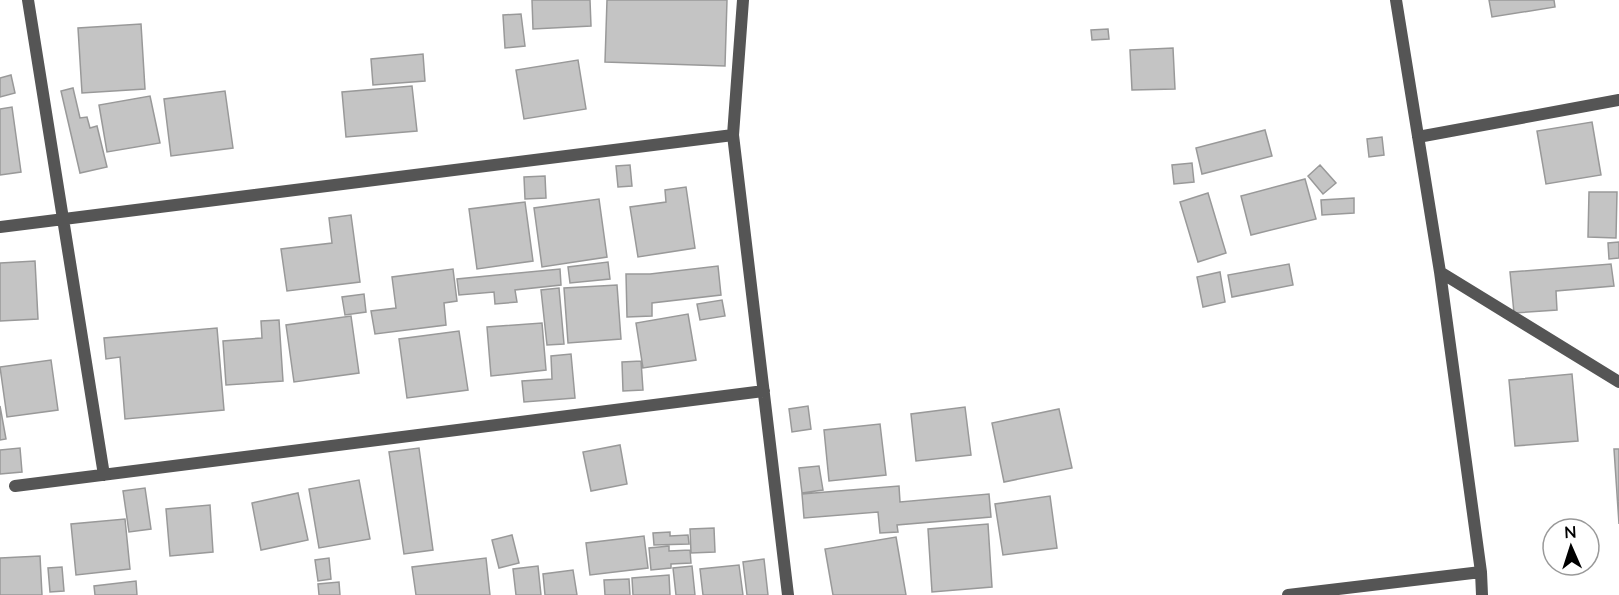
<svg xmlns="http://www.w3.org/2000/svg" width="1619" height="595" viewBox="0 0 1619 595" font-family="Lato,sans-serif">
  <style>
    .building { fill: #c4c4c4; stroke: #999; stroke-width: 1.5 }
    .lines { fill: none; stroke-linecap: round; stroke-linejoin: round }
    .street { stroke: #555; stroke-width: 12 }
  </style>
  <rect width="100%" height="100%" fill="#fff"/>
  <path class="building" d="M 532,0 L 590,0 L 591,26 L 533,29 Z
    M 607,0 L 727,0 L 725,66 L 605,62 Z
    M 1489,0 L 1554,0 L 1555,7 L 1492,17 Z
    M 521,14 L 525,46 L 505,48 L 503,15 Z
    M 141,24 L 145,89 L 82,93 L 78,28 Z
    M 1108,29 L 1109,39 L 1092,40 L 1091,30 Z
    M 1173,48 L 1175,89 L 1132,90 L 1130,50 Z
    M 423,54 L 425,81 L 373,85 L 371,59 Z
    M 578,60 L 586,109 L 524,119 L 516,70 Z
    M 11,75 L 15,93 L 0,97 L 0,78 Z
    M 412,86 L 417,131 L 346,137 L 342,92 Z
    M 73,88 L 80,118 L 87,117 L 90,128 L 97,126 L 107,167 L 80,173 L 61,91 Z
    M 225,91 L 233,148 L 171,156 L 164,99 Z
    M 150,96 L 160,143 L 107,152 L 99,105 Z
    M 12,107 L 21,172 L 0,175 L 0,109 Z
    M 1592,122 L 1601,175 L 1546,184 L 1537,131 Z
    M 1265,130 L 1272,156 L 1202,174 L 1196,148 Z
    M 1382,137 L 1384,155 L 1369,157 L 1367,139 Z
    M 1192,163 L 1194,182 L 1174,184 L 1172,165 Z
    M 630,165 L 632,186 L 618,187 L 616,166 Z
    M 1320,165 L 1336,183 L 1323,194 L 1308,176 Z
    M 545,176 L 546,198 L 525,199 L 524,177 Z
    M 1305,179 L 1316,219 L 1251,235 L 1241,196 Z
    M 686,187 L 695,248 L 638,257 L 630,207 L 666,202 L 665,190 Z
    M 1589,192 L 1617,192 L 1616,238 L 1588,237 Z
    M 1208,193 L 1226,253 L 1198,262 L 1180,202 Z
    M 1354,198 L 1354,213 L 1322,215 L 1321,200 Z
    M 599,199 L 607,257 L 542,267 L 534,208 Z
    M 525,202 L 533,261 L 477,269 L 469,209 Z
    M 351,215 L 360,282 L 287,291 L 281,249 L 332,243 L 329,218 Z
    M 1619,242 L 1619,258 L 1609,259 L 1608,243 Z
    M 35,261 L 38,319 L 0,321 L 0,263 Z
    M 608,262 L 610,279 L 570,283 L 568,267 Z
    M 1289,264 L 1293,285 L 1232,297 L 1228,275 Z
    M 1611,264 L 1614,286 L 1556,291 L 1557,310 L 1514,313 L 1510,272 Z
    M 718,266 L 721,295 L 652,303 L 652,316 L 627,317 L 626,274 L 650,274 Z
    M 453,269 L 457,301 L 444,303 L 446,325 L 375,334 L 371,311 L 396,308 L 392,277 Z
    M 560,269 L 561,285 L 515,290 L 517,302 L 495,304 L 494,292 L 459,295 L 457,279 Z
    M 1220,272 L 1225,302 L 1203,307 L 1197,277 Z
    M 617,285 L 621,339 L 568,343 L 564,288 Z
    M 559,288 L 564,344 L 547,345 L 541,290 Z
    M 364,294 L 366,312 L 345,315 L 342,297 Z
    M 722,300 L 725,316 L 700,320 L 697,304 Z
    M 688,314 L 696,360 L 643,368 L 636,323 Z
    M 351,316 L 359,373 L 294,382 L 286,325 Z
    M 279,320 L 283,381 L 226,385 L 223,341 L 262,338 L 261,321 Z
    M 542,323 L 546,370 L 491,376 L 487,327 Z
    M 217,328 L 224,410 L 125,419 L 120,357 L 106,359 L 104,338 Z
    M 459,331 L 468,390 L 407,398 L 399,339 Z
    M 571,354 L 575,398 L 524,402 L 522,381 L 552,379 L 551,356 Z
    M 51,360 L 58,410 L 7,417 L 0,367 Z
    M 641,361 L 643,390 L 623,391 L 622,362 Z
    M 1572,374 L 1578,441 L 1515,446 L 1509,380 Z
    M 0,406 L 6,439 L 0,440 Z
    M 808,406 L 811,429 L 792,432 L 789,409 Z
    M 965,407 L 971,455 L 916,461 L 911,414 Z
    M 1059,409 L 1072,468 L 1004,482 L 992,423 Z
    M 880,424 L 886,475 L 829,481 L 824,430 Z
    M 620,445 L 627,484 L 591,491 L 583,452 Z
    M 20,448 L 22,472 L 0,474 L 0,450 Z
    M 419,448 L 433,550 L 404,554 L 389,452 Z
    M 1614,449 L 1619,449 L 1619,524 Z
    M 819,466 L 823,490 L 802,493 L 799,468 Z
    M 359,480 L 370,539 L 319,548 L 309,489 Z
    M 899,486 L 900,502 L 989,494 L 991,517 L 897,525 L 898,532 L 880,533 L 878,512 L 804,518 L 802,494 Z
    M 145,488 L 151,529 L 129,532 L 123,491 Z
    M 298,493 L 308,540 L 261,550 L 252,503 Z
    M 1050,496 L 1057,548 L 1003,555 L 995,504 Z
    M 210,505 L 213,552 L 170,556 L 166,509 Z
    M 125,519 L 130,569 L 76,575 L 71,524 Z
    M 988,524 L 992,587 L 932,592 L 928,529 Z
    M 714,528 L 715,552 L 691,553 L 690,529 Z
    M 670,532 L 670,536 L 688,535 L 689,544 L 654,545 L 653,533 Z
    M 512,535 L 519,563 L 499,568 L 492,540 Z
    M 644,536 L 648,568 L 590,575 L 586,543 Z
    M 896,537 L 906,595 L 833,595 L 825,549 Z
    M 669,546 L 669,551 L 690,550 L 691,563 L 671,564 L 671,568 L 651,570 L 649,548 Z
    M 40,556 L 42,595 L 0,595 L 0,558 Z
    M 329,558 L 331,579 L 318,581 L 315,560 Z
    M 486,558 L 490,595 L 416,595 L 412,567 Z
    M 764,559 L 768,595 L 747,595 L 743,562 Z
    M 739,565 L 743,595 L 703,595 L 700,569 Z
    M 538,566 L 541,595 L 516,595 L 513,569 Z
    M 692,566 L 695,595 L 676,595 L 673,568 Z
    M 62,567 L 64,591 L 50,592 L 48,568 Z
    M 573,570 L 577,595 L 545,595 L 543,574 Z
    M 669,575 L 670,595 L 633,595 L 632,578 Z
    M 629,579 L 630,595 L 605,595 L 604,580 Z
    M 136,581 L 137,595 L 95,595 L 94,586 Z
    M 339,582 L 340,595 L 319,595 L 318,584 Z"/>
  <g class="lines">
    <path class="street" d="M 28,0 L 104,475
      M 743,0 L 733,135 L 788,595
      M 1396,0 L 1440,272 L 1481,572 L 1482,595
      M 1418,137 L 1619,100
      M 0,227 L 733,135
      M 1440,272 L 1619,382
      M 15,486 L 764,391
      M 1288,595 L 1481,572"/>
  </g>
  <g transform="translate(1571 547) rotate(357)"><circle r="28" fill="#ffffff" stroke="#999999" stroke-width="1.5"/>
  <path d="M0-4.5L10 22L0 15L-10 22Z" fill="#000000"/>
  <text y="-9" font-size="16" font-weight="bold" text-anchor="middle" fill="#000000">N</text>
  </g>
</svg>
